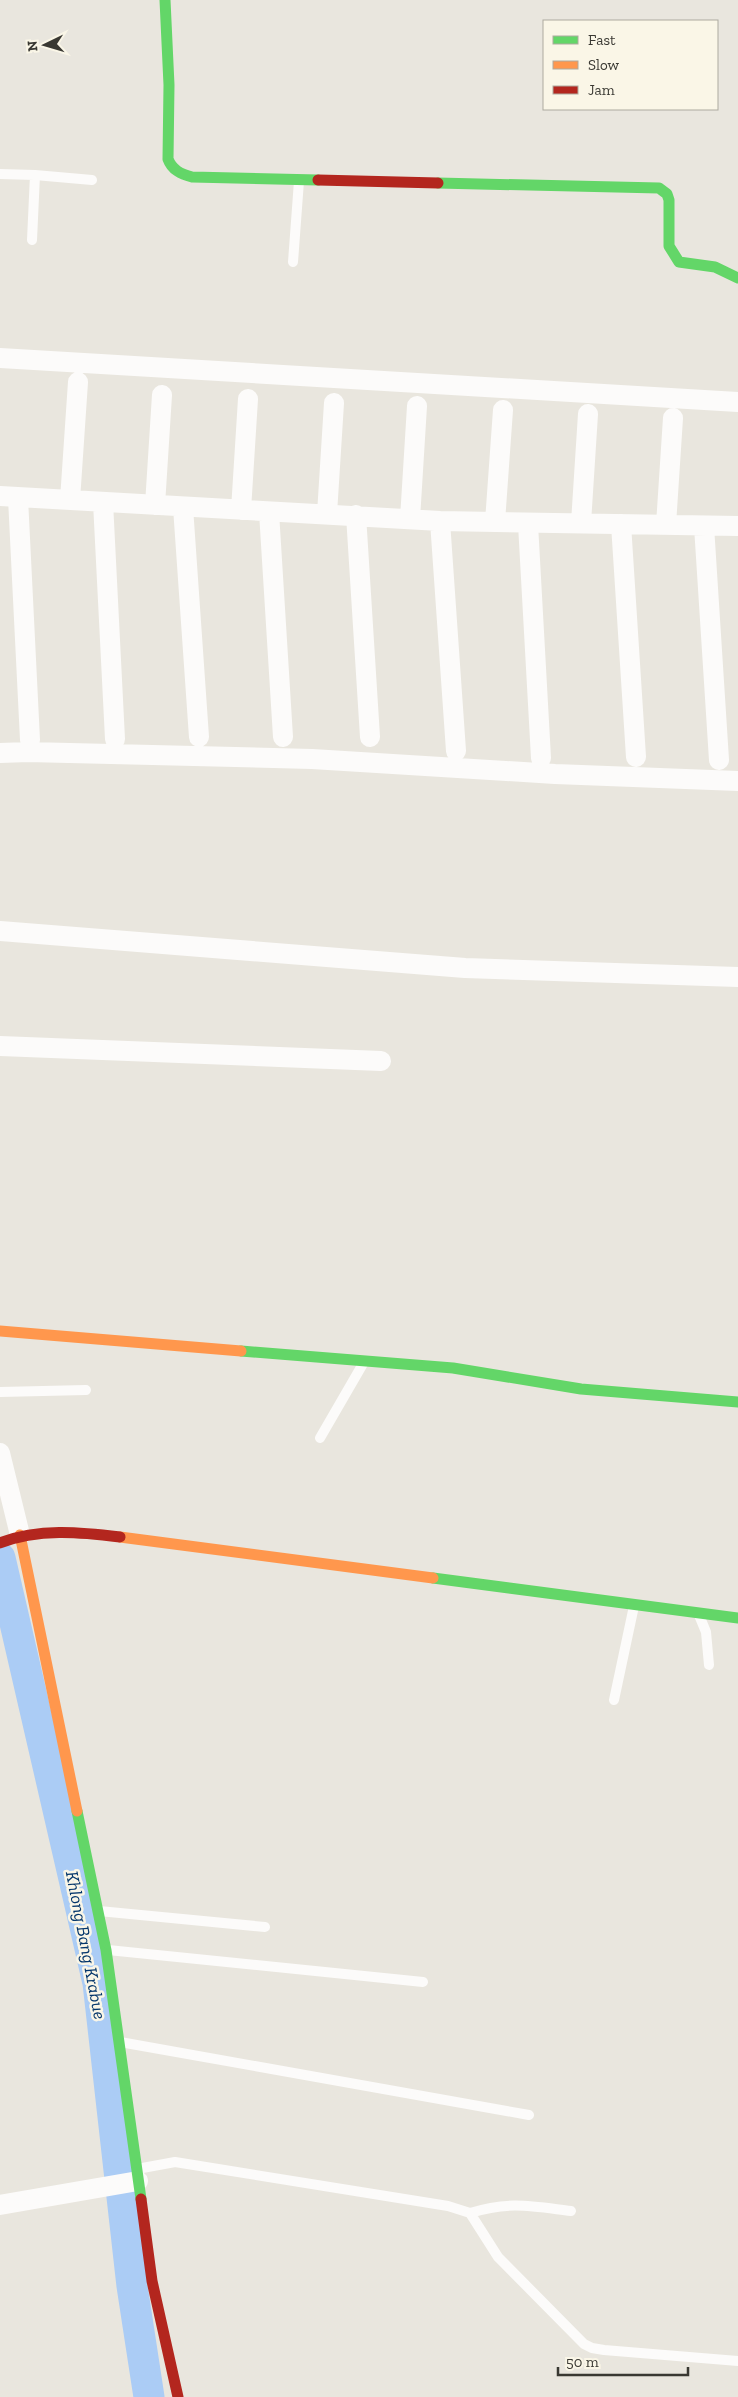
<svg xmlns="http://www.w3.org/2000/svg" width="738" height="2397" viewBox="0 0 738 2397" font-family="'Zilla Slab',serif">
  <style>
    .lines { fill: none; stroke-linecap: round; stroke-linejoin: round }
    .river { stroke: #abccf5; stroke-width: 31 }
    .lane { stroke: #fcfbfa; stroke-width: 10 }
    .street { stroke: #fcfbfa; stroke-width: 20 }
    .fast { stroke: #63d668; stroke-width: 11 }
    .slow { stroke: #ff974d; stroke-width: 11 }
    .jam { stroke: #b3261e; stroke-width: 11 }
    .labels { text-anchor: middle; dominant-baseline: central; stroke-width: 5; stroke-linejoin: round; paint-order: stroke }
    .water-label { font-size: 18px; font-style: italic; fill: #04366b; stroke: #faf6e7 }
  </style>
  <rect width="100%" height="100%" fill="#e9e6de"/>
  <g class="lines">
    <path class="river" d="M 0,1558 L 98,1983 L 132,2286 L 149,2397"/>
    <path class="lane" d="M 0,174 L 35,175 L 32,240
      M 35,175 L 92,180
      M 293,262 L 299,181
      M 0,1392 L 86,1390
      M 320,1438 L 364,1362
      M 699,1615 L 706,1632 L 709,1665
      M 614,1700 L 634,1606
      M 99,1911 L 265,1927
      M 108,1950 L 423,1982
      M 120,2042 L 529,2115
      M 137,2169 L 175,2162 L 448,2206 L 470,2213 L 498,2257 L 584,2344 L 592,2348 L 604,2350 L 738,2361
      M 470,2213 C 510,2201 530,2206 571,2211"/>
    <path class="street" d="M 0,358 L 738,402
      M 0,496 L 440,521 L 738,526
      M 18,498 L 30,740
      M 70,500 L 78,382
      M 103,502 L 115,739
      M 155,505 L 162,395
      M 183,507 L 199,737
      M 241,510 L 248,399
      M 269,512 L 283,737
      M 327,514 L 334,403
      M 356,515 L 370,737
      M 410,519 L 417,406
      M 440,521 L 456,751
      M 495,522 L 503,410
      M 581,523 L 588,414
      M 528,524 L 541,758
      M 621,524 L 636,757
      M 666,525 L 673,418
      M 704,526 L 719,760
      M 0,753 L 28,752 L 312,759 L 555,774 L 738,781
      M 0,931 L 465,968 L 738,977
      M 0,1046 L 381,1061
      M 0,1453 L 20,1535
      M 0,2205 L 138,2181"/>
    <path class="fast" d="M 165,0 L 169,85 L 168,159 C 172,170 181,174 192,177 L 318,180
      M 438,183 L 659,188 L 667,194 L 669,200 L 669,246 L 679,262 L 715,267 L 738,278
      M 241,1351 L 453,1368 L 581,1389 L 738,1402
      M 433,1578 L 738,1618
      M 77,1811 L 106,1950 L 141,2199"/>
    <path class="slow" d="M 0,1331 L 241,1351
      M 20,1535 L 77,1811
      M 120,1537 L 433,1578"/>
    <path class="jam" d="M 318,180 L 438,183
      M 0,1543 C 38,1528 80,1532 120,1537
      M 141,2199 L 152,2281 L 178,2397"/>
  </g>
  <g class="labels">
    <g class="water-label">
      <text transform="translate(86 1945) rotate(79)">Khlong Bang Krabue</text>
    </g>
  </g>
  <rect x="543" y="20" width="175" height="90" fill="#faf6e7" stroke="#adaa9f"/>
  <rect x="553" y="36" width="25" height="8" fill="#63d668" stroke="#adaa9f"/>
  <text x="588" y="45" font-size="15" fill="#393832">Fast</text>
  <rect x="553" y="61" width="25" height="8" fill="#ff974d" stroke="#adaa9f"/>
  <text x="588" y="70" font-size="15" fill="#393832">Slow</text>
  <rect x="553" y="86" width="25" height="8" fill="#b3261e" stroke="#adaa9f"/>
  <text x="588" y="95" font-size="15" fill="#393832">Jam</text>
  <g transform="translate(45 45) rotate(265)" stroke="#faf6e7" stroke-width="4" paint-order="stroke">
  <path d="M0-4L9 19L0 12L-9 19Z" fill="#393832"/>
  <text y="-8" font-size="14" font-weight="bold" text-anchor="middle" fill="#393832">N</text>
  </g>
  <path d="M558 2367v8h130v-8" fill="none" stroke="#393832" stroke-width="2.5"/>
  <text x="566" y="2367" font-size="15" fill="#393832" stroke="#faf6e7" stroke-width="4" paint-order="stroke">50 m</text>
</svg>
